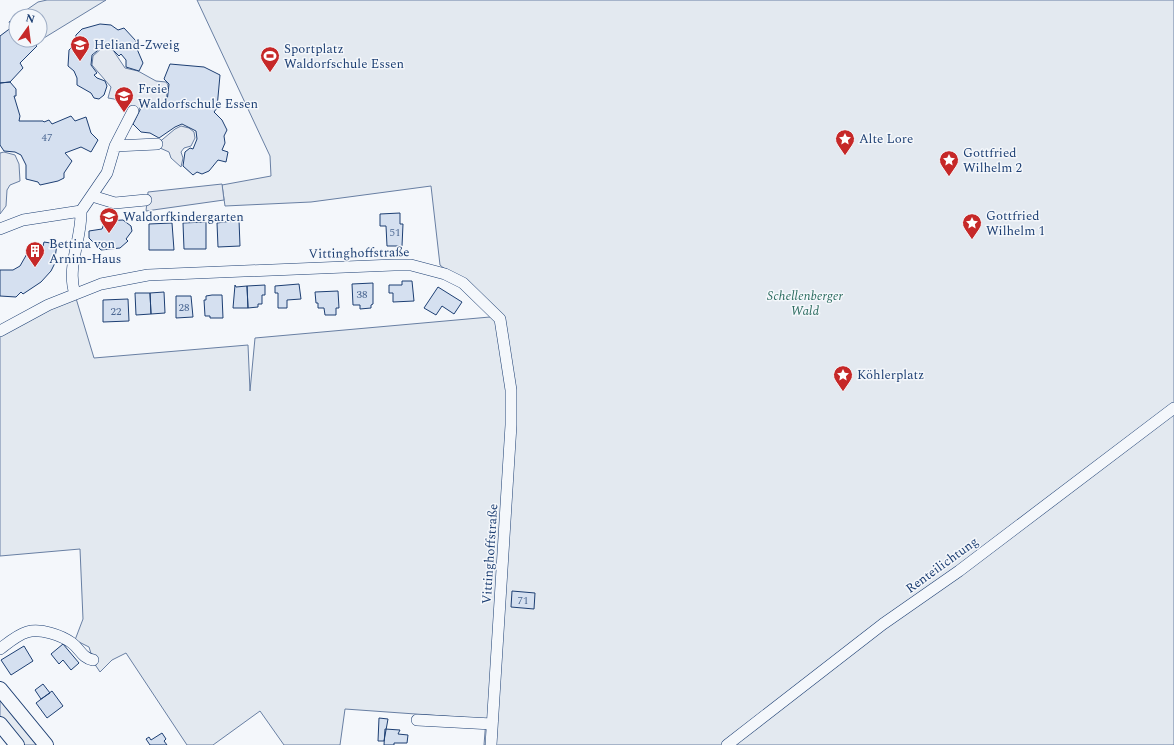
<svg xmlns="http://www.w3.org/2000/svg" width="1174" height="745" viewBox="0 0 1174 745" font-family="Spectral,serif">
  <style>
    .green { fill: #e3e9f0; stroke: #687fa3 }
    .parking { fill: #e3e8f0; stroke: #687fa3 }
    .building { fill: #d5e0f0; stroke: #1d3f73 }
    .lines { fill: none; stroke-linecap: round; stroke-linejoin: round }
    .minor-casing { stroke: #1d3f73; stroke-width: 12 }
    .major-casing { stroke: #1d3f73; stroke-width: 16 }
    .minor { stroke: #f4f7fb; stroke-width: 11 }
    .major { stroke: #f4f7fb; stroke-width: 14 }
    .labels { text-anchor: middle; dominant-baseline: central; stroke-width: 3; stroke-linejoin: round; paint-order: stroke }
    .number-label { font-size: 11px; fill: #4b6792 }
    .poi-label { font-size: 13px; fill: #1d3f73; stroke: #f4f7fb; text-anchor: start }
    .street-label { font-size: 13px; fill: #1d3f73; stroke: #f4f7fb }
    .park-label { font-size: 13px; font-style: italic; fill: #2c6c60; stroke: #f4f7fb }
  </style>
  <rect width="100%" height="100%" fill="#f4f7fb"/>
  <path class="green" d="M 47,0 L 106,0 L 39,41 L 40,16 L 24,16 L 22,13 L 38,2 Z
    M 197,0 L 1174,0 L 1174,745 L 484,745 L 486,719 L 345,709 L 340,745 L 284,745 L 260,711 L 213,745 L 187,745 L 126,653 L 112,660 L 100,672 L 94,663 L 89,647 L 75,640 L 83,619 L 80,549 L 0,556 L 0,332 L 75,295 L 94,358 L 248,345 L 250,391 L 255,338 L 501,316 L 440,265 L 431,186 L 311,202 L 225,206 L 222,185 L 271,176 L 270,156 Z
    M 0,697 L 40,745 L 23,745 L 0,716 Z"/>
  <path class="parking" d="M 102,48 L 113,50 L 125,68 L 138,71 L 156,81 L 166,82 L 168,85 L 166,101 L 163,105 L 153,106 L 151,103 L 141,106 L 137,113 L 114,99 L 108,98 L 111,87 L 92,65 L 93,56 Z
    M 181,126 L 189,128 L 194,132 L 195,138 L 191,146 L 184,148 L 181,152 L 183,158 L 181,167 L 171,158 L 169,152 L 160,148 L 157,144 L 175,129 Z
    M 4,152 L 15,155 L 19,164 L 20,181 L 10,185 L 7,190 L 6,206 L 0,214 L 0,153 Z
    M 222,184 L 224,200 L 146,211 L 148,192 Z"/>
  <path class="building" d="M 14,18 L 16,19 L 16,40 L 31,40 L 37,46 L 20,63 L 23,68 L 10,82 L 0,83 L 0,36 L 12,27 L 9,22 Z
    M 100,24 L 111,25 L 118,30 L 124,28 L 136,41 L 137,49 L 143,63 L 139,71 L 126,67 L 126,60 L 121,54 L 119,56 L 112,49 L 102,47 L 92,55 L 91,65 L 97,73 L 94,75 L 97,78 L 105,81 L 107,86 L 104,95 L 99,99 L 94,98 L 91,93 L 77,85 L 77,78 L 74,71 L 68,66 L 69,50 L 74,45 L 76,35 L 82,29 Z
    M 170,64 L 204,67 L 220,75 L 217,108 L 214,112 L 222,120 L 227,130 L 224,136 L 225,143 L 222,150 L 228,152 L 226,162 L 218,160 L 209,171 L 202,174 L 197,172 L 193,175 L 183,166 L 185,152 L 190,148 L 193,149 L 197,139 L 196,131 L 182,124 L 175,127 L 159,138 L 150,133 L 141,132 L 133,124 L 142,106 L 150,104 L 152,107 L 163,105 L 167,102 L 169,84 L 164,79 Z
    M 10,82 L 16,89 L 16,96 L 14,96 L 20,116 L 19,121 L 43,121 L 44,122 L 49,120 L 52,124 L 71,116 L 75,121 L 86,117 L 91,133 L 98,140 L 91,152 L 81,147 L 65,153 L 72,161 L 64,173 L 64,178 L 58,181 L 40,185 L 38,182 L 26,179 L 26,165 L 21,155 L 15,152 L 4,151 L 0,145 L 0,83 Z
    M 400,213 L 400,224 L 403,224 L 402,246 L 387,246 L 386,226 L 380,226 L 380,214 Z
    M 123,220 L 131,226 L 132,231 L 126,239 L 128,241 L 120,248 L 101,250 L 89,238 L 89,231 L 102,229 L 105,221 Z
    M 239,220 L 240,246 L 218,247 L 217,223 Z
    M 206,222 L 206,249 L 184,249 L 183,223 Z
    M 172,223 L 174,250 L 149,250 L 149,224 Z
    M 44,242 L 57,244 L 55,258 L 57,259 L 51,271 L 41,282 L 23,294 L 21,292 L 16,297 L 0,296 L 0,270 L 13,270 L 20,266 L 32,245 L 43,246 Z
    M 402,281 L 412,281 L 414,301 L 393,302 L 393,293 L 389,293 L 389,285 L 402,285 Z
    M 373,283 L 373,304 L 371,305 L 371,308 L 360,309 L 360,305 L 353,305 L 352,284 Z
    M 299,284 L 301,299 L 287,300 L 287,308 L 278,308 L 278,293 L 275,293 L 275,286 Z
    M 235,285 L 236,287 L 247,286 L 248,308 L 233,308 Z
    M 265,285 L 265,295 L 262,295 L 262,304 L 258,304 L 258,307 L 248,308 L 247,286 Z
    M 438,287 L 462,302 L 454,314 L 442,306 L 436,315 L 424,308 Z
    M 338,291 L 339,308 L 336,308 L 336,315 L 325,315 L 324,308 L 318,308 L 318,303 L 316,303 L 315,292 Z
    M 164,292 L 165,313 L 151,314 L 150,293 Z
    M 135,293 L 150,293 L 151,314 L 136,315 Z
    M 212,295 L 222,295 L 223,318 L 210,318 L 210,316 L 205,316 L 204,300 L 206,300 L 206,296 Z
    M 176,296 L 191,296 L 193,317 L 176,318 Z
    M 128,299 L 129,321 L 103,322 L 103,300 Z
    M 512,591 L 535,593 L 534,609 L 511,607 Z
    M 63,644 L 79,663 L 71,670 L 63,660 L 59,664 L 51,654 Z
    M 24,646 L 33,661 L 11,675 L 1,660 Z
    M 43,684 L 50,693 L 41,699 L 35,690 Z
    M 52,691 L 63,706 L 47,718 L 36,703 Z
    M 379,718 L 388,719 L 384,741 L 378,741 Z
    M 385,729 L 400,730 L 398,734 L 408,735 L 407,743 L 394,743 L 394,745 L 384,745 Z
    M 162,733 L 166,739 L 164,741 L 167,745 L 150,745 L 146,739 L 149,737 L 151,740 Z"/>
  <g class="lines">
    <g class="minor-casing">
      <path id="minor" d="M 115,146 L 157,144
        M 92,196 L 115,203 L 146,200
        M 0,229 L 23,220 L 81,211 L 107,173 L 115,146 L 133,111
        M 75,294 C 66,267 82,239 81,211
        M 0,331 L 48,305 L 101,284 L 148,275 L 394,265 L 411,265 L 445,274 L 463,283 L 500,319 L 511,390 L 511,425 L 491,745
        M 0,649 C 8,643 17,635 27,632 C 40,628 61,635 72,643 C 80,649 82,658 93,660
        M 417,720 L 492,724
        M 727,745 L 883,624 L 959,571 L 1174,408"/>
    </g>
    <g class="major-casing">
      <path id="major" d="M 0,689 L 46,745
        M 0,724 L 17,745"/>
    </g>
    <use href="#minor" class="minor"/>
    <use href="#major" class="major"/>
  </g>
  <defs>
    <g id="school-pin" transform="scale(1)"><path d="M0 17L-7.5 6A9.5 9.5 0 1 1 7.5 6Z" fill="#c62828" stroke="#f4f7fb"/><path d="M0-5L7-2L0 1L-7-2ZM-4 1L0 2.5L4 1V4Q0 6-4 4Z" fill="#fff"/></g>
    <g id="stadium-pin" transform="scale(1)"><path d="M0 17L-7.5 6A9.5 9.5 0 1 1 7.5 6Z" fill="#c62828" stroke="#f4f7fb"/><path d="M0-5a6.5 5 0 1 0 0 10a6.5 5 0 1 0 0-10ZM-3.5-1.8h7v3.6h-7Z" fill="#fff"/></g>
    <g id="sight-pin" transform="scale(1)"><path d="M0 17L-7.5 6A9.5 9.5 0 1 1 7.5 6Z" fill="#c62828" stroke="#f4f7fb"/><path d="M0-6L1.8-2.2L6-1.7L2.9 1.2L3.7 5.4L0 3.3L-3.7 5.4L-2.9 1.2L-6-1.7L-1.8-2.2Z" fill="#fff"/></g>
    <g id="building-pin" transform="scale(1)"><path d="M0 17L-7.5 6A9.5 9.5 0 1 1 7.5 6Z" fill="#c62828" stroke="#f4f7fb"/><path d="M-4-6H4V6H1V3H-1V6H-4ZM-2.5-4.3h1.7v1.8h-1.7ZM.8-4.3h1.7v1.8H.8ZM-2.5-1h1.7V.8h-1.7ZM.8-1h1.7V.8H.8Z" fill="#fff"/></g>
  </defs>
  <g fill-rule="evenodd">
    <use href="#school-pin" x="80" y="45"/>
    <use href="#stadium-pin" x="270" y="56"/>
    <use href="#school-pin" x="124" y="96"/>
    <use href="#sight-pin" x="845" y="139"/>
    <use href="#sight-pin" x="949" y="160"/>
    <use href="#school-pin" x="109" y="217"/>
    <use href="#sight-pin" x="972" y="223"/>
    <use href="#building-pin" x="35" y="251"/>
    <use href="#sight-pin" x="843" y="375"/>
  </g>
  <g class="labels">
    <g class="number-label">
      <text x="47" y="137">47</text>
      <text x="395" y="232">51</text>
      <text x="362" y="294">38</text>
      <text x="184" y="307">28</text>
      <text x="116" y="311">22</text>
      <text x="523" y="600">71</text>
    </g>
    <g class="poi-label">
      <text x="94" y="45">Heliand-Zweig</text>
      <text x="284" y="49">Sportplatz<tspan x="284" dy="15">Waldorfschule Essen</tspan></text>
      <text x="138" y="89">Freie<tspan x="138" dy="15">Waldorfschule Essen</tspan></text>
      <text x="859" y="139">Alte Lore</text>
      <text x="963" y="153">Gottfried<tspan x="963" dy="15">Wilhelm 2</tspan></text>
      <text x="986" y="216">Gottfried<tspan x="986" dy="15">Wilhelm 1</tspan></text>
      <text x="123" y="217">Waldorfkindergarten</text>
      <text x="49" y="244">Bettina von<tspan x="49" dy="15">Arnim-Haus</tspan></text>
      <text x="857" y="375">Köhlerplatz</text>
    </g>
    <g class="street-label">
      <text transform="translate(359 253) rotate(-1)">Vittinghoffstraße</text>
      <text transform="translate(490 554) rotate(-86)">Vittinghoffstraße</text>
      <text transform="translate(942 565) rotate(-36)">Renteilichtung</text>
    </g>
    <g class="park-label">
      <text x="805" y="296">Schellenberger<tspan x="805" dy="15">Wald</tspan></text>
    </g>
  </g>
  <g transform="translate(28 28) rotate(14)"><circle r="19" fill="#f4f7fb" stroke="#9eadc5"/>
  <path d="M0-3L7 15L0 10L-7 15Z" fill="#c62828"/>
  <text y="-6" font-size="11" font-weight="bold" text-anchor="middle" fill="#1d3f73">N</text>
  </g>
</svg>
